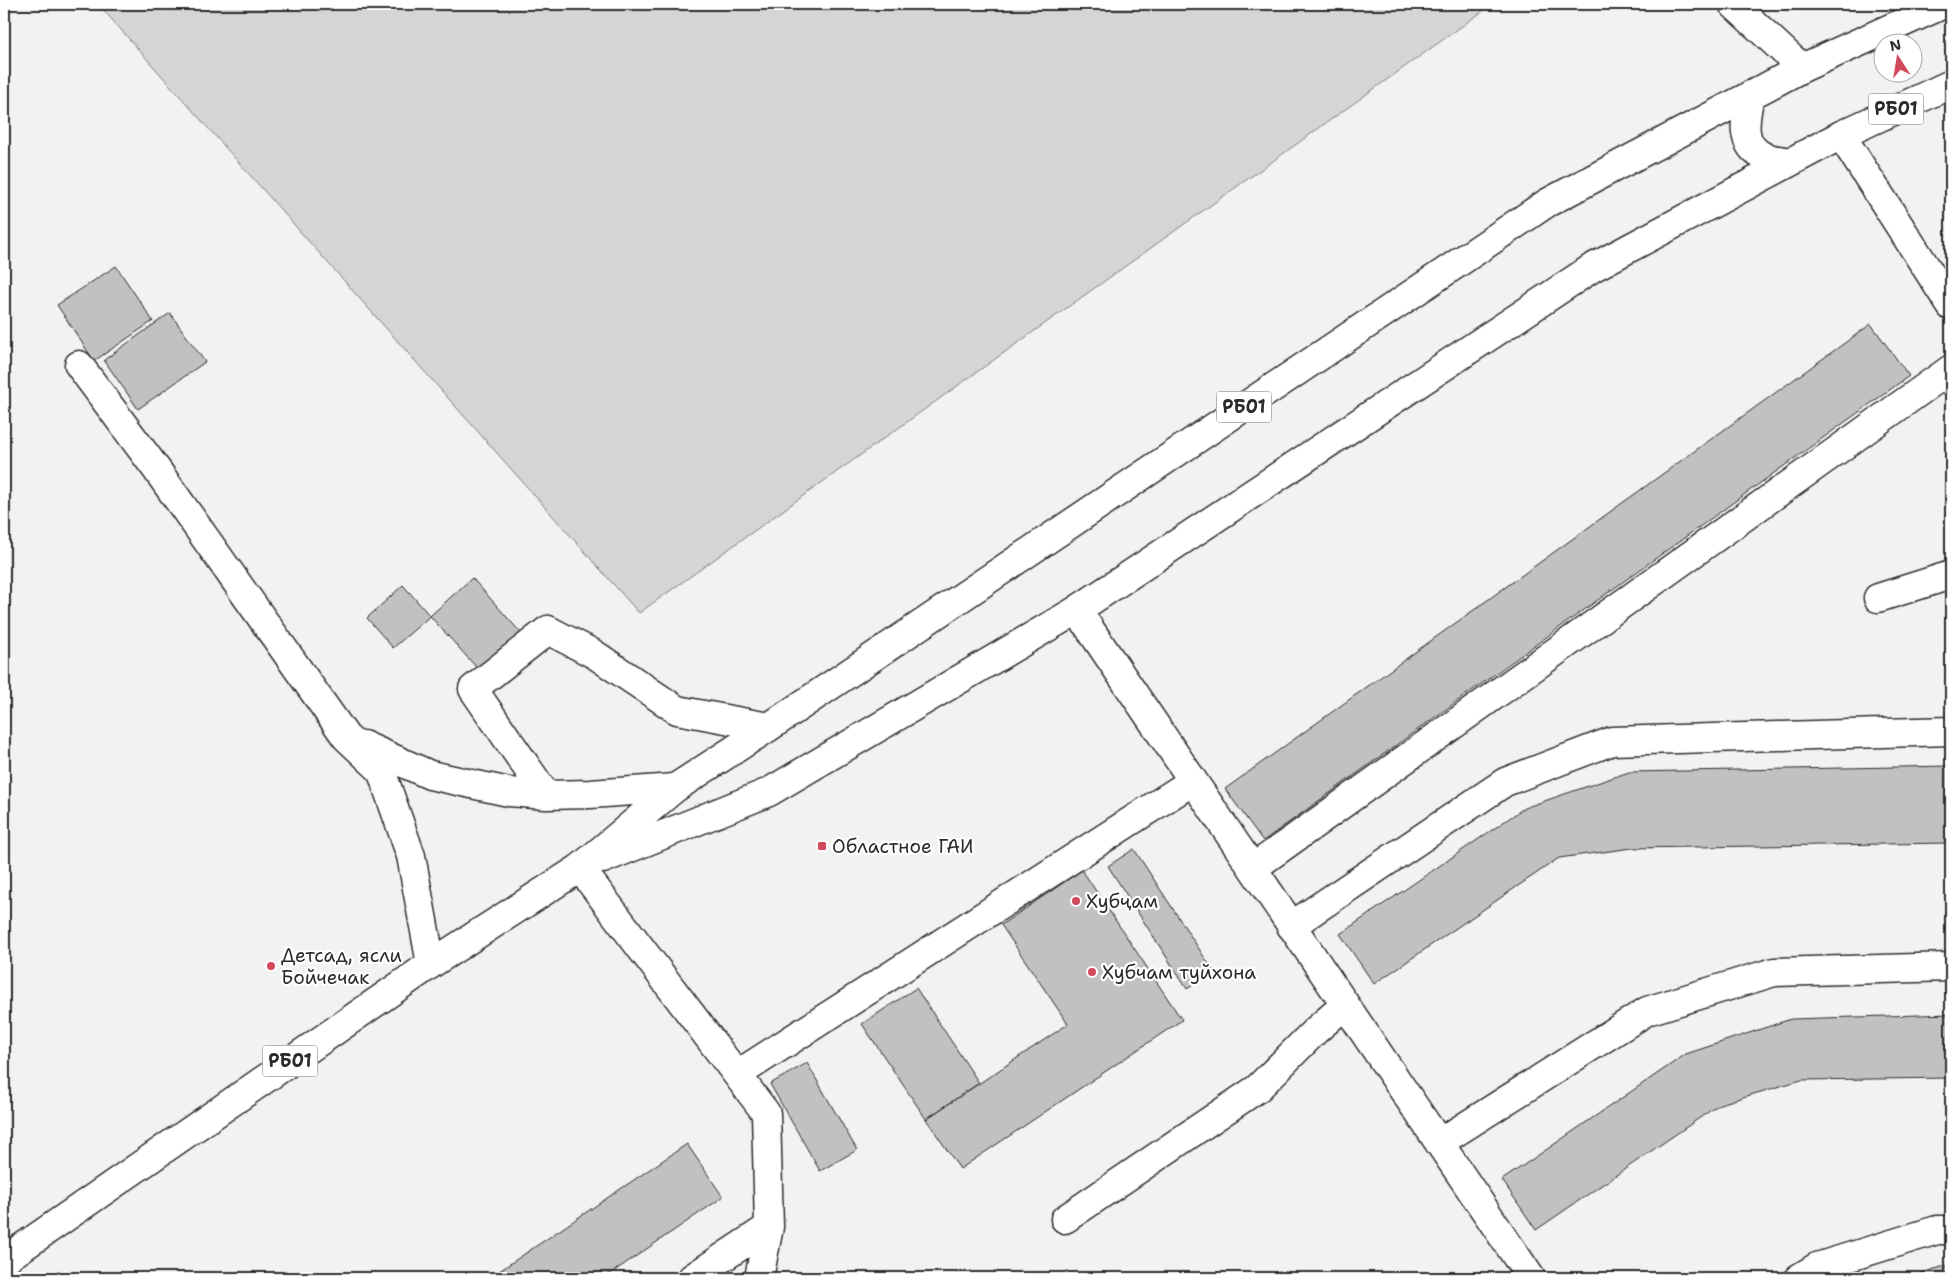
<svg xmlns="http://www.w3.org/2000/svg" width="1955" height="1282" viewBox="0 0 1955 1282" font-family="'Shantell Sans',sans-serif">
  <style>
    .green { fill: #d5d5d5; stroke: #808080 }
    .building { fill: #c1c1c1; stroke: #2b2b2b }
    .lines { fill: none; stroke-linecap: round; stroke-linejoin: round }
    .minor-casing { stroke: #2b2b2b; stroke-width: 31 }
    .highway-casing { stroke: #2b2b2b; stroke-width: 31 }
    .minor { stroke: #fff; stroke-width: 28 }
    .highway { stroke: #fff; stroke-width: 28 }
    .poi-dot { fill: #d1495b; stroke: #fff; stroke-width: 2 }
    .labels { text-anchor: middle; dominant-baseline: central; stroke-width: 4.5; stroke-linejoin: round; paint-order: stroke }
    .shield { fill: #fff; stroke: #6b6b6b; stroke-width: 1 }
    .shield-label { font-size: 18px; font-weight: bold; fill: #2b2b2b }
    .poi-label { font-size: 19px; fill: #2b2b2b; stroke: #fff; text-anchor: start }
  </style>
  <rect width="100%" height="100%" fill="#f2f2f2"/>
  <filter id="ink" filterUnits="userSpaceOnUse"><feTurbulence type="fractalNoise" baseFrequency=".02" numOctaves="2"/><feDisplacementMap in="SourceGraphic" scale="10" xChannelSelector="R" yChannelSelector="G"/><feConvolveMatrix kernelMatrix="1 2 1 2 8 2 1 2 1" color-interpolation-filters="sRGB"/></filter>
  <g filter="url(#ink)">
    <path class="green" d="M 98,4 L 1493,4 L 639,613 Z"/>
    <path class="building" d="M 116,266 L 153,321 L 94,361 L 57,305 Z
      M 170,313 L 205,362 L 138,409 L 104,360 Z
      M 1871,324 L 1909,376 L 1263,841 L 1225,789 Z
      M 472,578 L 538,652 L 496,689 L 430,616 Z
      M 403,585 L 430,616 L 393,648 L 367,618 Z
      M 1951,766 L 1951,843 L 1632,848 L 1559,858 L 1374,984 L 1340,934 L 1524,808 L 1629,772 Z
      M 1134,849 L 1214,972 L 1187,989 L 1108,866 Z
      M 1082,870 L 1182,1020 L 960,1169 L 926,1119 L 1068,1024 L 1001,925 Z
      M 916,988 L 979,1083 L 926,1119 L 862,1024 Z
      M 1951,1014 L 1951,1078 L 1801,1080 L 1720,1104 L 1536,1230 L 1502,1180 L 1686,1054 L 1791,1019 Z
      M 807,1063 L 857,1150 L 820,1171 L 770,1084 Z
      M 687,1144 L 723,1197 L 604,1278 L 489,1278 Z
      M 1945,1266 L 1951,1266 L 1951,1278 L 1904,1278 Z"/>
    <g class="lines">
      <g class="minor-casing">
        <path id="minor" d="M 1733,4 L 1802,68
          M 1841,135 L 1951,306
          M 79,365 L 157,470 L 346,737 L 381,770 L 411,856 L 431,964
          M 1878,598 L 1951,575
          M 1077,610 L 1531,1278
          M 363,745 L 430,775 L 509,792 L 546,795 L 590,794 L 675,788
          M 546,795 L 473,689 L 548,630 L 594,654 L 677,710 L 769,727
          M 580,868 L 766,1113 L 769,1227 L 759,1278
          M 1253,868 L 1951,369
          M 1291,926 L 1505,782 L 1612,741 L 1951,731
          M 738,1074 L 1193,781
          M 1439,1143 L 1647,1011 L 1774,972 L 1951,967
          M 1065,1219 L 1258,1088 L 1315,1031 L 1345,1005
          M 692,1278 L 769,1227
          M 1799,1278 L 1817,1267 L 1937,1230 L 1951,1230"/>
      </g>
      <g class="highway-casing">
        <path id="highway" d="M 1750,95 C 1746,116 1738,144 1763,156 C 1771,160 1782,160 1790,162
          M 603,859 L 769,792 L 1077,610 L 1592,268 L 1841,135 L 1951,84
          M 4,1260 L 431,964 L 580,868 L 675,788 L 769,727 L 1547,203 L 1802,68 L 1944,4"/>
      </g>
      <use href="#minor" class="minor"/>
      <use href="#highway" class="highway"/>
    </g>
  </g>
  <g class="poi-dot">
    <rect x="817" y="841" width="10" height="10" rx="2.5"/>
    <circle cx="1076" cy="901" r="5"/>
    <circle cx="271" cy="966" r="5"/>
    <circle cx="1092" cy="972" r="5"/>
  </g>
  <g class="labels">
    <g class="shield">
      <rect x="1868.5" y="93.5" width="55" height="31" rx="4"/>
      <rect x="1216.5" y="391.5" width="55" height="31" rx="4"/>
      <rect x="262.5" y="1045.5" width="55" height="31" rx="4"/>
    </g>
    <g class="shield-label">
      <text x="1896" y="109">РБ01</text>
      <text x="1244" y="407">РБ01</text>
      <text x="290" y="1061">РБ01</text>
    </g>
    <g class="poi-label">
      <text x="832" y="846">Областное ГАИ</text>
      <text x="1086" y="901">Хубҷам</text>
      <text x="281" y="955">Детсад, ясли<tspan x="281" dy="22">Бойчечак</tspan></text>
      <text x="1102" y="972">Хубчам туйхона</text>
    </g>
  </g>
  <rect width="1955" height="1282" fill="none" stroke="#fff" stroke-width="20"/>
  <rect x="10" y="10" width="1935" height="1262" fill="none" stroke="#2b2b2b" stroke-width="2" filter="url(#ink)"/>
  <g transform="translate(1898 58) rotate(348)"><circle r="24" fill="#ffffff" stroke="#aaaaaa"/>
  <path d="M0-4L9 19L0 12L-9 19Z" fill="#d1495b"/>
  <text y="-8" font-size="14" font-weight="bold" text-anchor="middle" fill="#2b2b2b">N</text>
  </g>
</svg>
